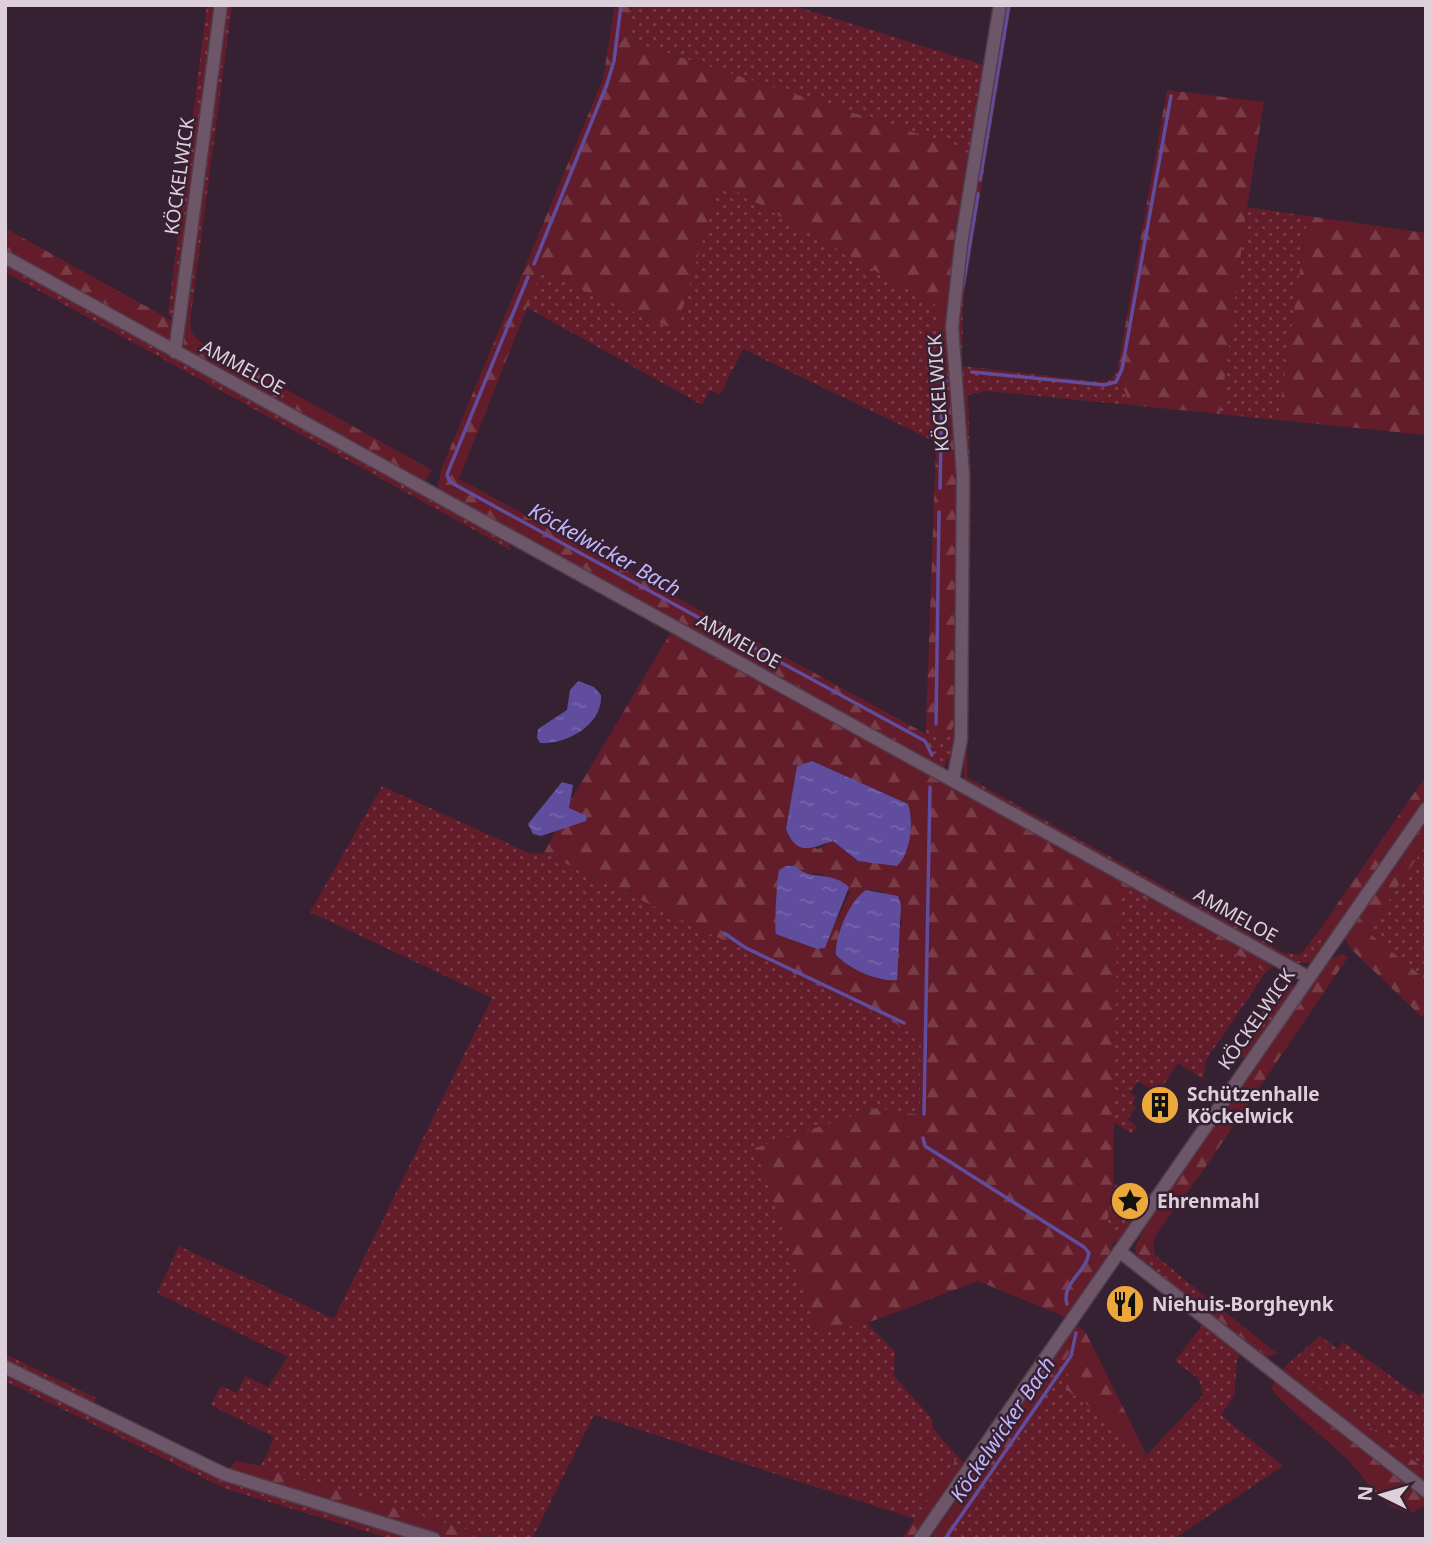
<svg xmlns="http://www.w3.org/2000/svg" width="1431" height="1544" viewBox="0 0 1431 1544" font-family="'Noto Sans',sans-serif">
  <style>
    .grass { fill: url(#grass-dots) }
    .forest { fill: url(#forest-firs); fill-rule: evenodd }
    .water { fill: url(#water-ripples) }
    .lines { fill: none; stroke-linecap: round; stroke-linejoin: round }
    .stream { stroke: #604d9e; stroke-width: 3.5 }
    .minor-casing { stroke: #4f3d4c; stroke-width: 15 }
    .minor { stroke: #6e5669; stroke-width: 12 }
    .labels { text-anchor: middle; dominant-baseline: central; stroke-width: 5; stroke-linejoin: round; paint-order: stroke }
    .street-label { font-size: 19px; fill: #ded0db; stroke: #362133 }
    .poi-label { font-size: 19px; font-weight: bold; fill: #ded0db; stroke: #362133; text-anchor: start }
    .water-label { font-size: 21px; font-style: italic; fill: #c1b6f9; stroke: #362133 }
  </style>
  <defs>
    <pattern id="grass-dots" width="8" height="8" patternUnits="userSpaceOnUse" patternTransform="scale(1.75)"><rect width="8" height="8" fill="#631d2a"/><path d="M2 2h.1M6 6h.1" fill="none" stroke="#793d48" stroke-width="1.8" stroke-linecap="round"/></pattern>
    <pattern id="forest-firs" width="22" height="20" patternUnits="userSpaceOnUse" patternTransform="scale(1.75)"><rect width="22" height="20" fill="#631d2a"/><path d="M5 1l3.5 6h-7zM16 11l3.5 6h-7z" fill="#793d48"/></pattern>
    <pattern id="water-ripples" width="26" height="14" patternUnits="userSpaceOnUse" patternTransform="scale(1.75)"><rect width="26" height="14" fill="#604d9e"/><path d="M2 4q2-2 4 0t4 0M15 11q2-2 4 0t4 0" fill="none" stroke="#7666ab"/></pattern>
  </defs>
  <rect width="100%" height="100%" fill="#362133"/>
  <path class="grass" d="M 207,5 L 216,5 L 176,323 L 168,314 Z
    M 223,5 L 232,5 L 190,322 L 181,328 Z
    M 632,5 L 791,5 L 984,65 L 971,151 L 627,40 Z
    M 1004,5 L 1011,5 L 963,302 L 962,366 L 1101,382 L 1110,380 L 1117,372 L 1130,405 L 987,391 L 968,395 L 971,489 L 967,777 L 1284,953 L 1300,955 L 1318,932 L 1330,940 L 1310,963 L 1290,963 L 964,782 L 966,484 L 956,305 Z
    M 720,182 L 939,307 L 939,361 L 951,358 L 954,389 L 938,392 L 936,442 L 743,349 L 720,395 L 710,390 L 702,405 L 526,307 L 541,272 L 676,330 Z
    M 1247,207 L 1308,216 L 1278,420 L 1220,414 Z
    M 5,264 L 506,540 L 511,550 L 5,272 Z
    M 957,716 L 955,747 L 944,767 L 937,768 L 923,760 L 933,748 L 926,734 L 926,725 L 942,737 L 950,734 Z
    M 382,786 L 531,854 L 544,853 L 554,858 L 921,1036 L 920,1115 L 876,1108 L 755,1148 L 818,1332 L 867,1323 L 895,1352 L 894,1376 L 932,1419 L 933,1429 L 958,1457 L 915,1519 L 594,1415 L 532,1539 L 499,1539 L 486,1535 L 485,1539 L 471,1539 L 475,1532 L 287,1475 L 271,1466 L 265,1459 L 274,1437 L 211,1405 L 221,1386 L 237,1393 L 245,1376 L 268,1387 L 288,1357 L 157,1293 L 179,1246 L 334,1319 L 492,998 L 310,912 Z
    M 1426,844 L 1426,980 L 1368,932 Z
    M 1118,883 L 1266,972 L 1206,1060 L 1203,1079 L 1178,1063 L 1158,1093 L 1138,1081 L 1130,1093 L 1136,1097 L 1132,1104 L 1136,1106 L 1128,1120 L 1137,1126 L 1132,1134 L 1112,1121 Z
    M 1286,983 L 1294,986 L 1293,990 L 1248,1059 L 1241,1057 C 1238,1041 1271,1002 1280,987 Z
    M 1113,1184 L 1152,1194 L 1123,1236 L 1113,1243 L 1107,1225 Z
    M 1154,1254 L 1200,1292 L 1192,1304 L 1146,1266 Z
    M 1204,1323 L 1241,1353 L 1237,1360 L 1234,1396 L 1221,1415 L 1283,1466 L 1174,1539 L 945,1539 L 1072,1348 L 1110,1422 L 1146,1456 L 1203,1395 L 1199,1379 L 1175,1361 Z
    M 1320,1336 L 1338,1349 L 1343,1342 L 1419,1396 L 1426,1388 L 1426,1470 L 1319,1389 L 1290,1362 Z
    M 5,1354 L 96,1398 L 93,1406 L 5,1363 Z
    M 5,1371 L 216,1474 L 423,1539 L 391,1539 L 224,1488 L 5,1381 Z"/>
  <path class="forest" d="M 615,5 L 632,5 L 627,40 L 971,151 L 951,358 L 946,363 L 939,362 L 939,307 L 720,182 L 676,330 L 541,272 L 459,479 L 926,734 L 933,748 L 923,760 L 442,495 L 438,485 L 441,470 L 603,79 Z
    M 1167,90 L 1264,102 L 1247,207 L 1220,414 L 1130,405 L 1117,372 Z
    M 1308,216 L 1426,233 L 1426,435 L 1278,420 Z
    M 5,228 L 176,323 L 170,339 L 164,341 L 5,254 Z
    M 190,322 L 192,333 L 199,341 L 432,470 L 422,486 L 185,352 L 181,328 Z
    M 954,389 L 960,474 L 957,716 L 950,734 L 942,737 L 926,725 L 938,392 Z
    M 671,632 L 1269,960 L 1272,968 L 1266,972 L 1118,883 L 1113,1184 L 1107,1225 L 1113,1243 L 1109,1255 L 1065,1317 L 978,1281 L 867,1323 L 818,1333 L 755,1148 L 876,1108 L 920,1115 L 921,1036 L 544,853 L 557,828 L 584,822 L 568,805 ZM 812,761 L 908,804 C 915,824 908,849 897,865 L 857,861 L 833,841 L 818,849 L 789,838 L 786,829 L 797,766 ZM 801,873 L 821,874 L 850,892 L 830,935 L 817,949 L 776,934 L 779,893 ZM 866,890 L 881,891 L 902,920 L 898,939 L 896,980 C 878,982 849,969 836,956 C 835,936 849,901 866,890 Z
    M 1426,776 L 1426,798 L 1330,940 L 1318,932 Z
    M 1426,817 L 1426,844 L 1368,932 L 1426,980 L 1426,1013 L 1422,1017 L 1353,951 L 1344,938 Z
    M 1341,954 L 1348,957 L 1202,1172 L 1157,1233 L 1153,1244 L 1154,1254 L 1146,1266 L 1136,1253 L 1135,1247 L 1154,1210 L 1324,963 Z
    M 1200,1292 L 1278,1354 L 1262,1358 L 1192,1304 Z
    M 1078,1326 L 1086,1333 L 1147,1456 L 1110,1422 L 1062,1386 L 1076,1361 L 1072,1349 L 945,1539 L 930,1539 L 1073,1328 Z
    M 1290,1362 L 1319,1389 L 1426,1470 L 1426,1486 L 1279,1373 Z
    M 1276,1379 L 1426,1497 L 1426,1505 L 1411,1513 C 1378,1507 1369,1481 1347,1459 C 1322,1435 1295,1415 1271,1389 Z
    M 958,1457 L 965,1464 L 913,1539 L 901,1539 Z
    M 265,1459 L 271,1466 L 287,1475 L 475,1532 L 471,1539 L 446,1539 L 227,1472 L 236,1461 L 260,1466 Z"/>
  <path class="water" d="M 578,681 L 594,687 L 601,695 C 603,725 566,745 540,743 L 537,738 L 538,729 L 567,710 L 570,690 Z
    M 812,761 L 908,804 C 914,821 911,853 897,866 L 858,861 L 833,841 C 813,847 797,858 786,829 L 797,766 Z
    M 562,782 L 573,785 L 569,808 L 587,816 L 586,821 L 541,836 L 533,834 L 528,824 Z
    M 786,866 L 795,866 C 810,882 829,869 849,887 L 825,948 L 817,949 L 776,934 C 774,926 777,880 779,870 Z
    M 866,890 L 898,896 L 901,905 L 897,980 C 878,982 849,969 836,955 C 835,936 849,901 866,890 Z"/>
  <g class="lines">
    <path class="stream" d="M 980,180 L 1009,5
      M 534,264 L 607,84 L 614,61 L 621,5
      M 528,277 L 450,467 L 447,475 L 450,482 L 925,741 L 932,755
      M 963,286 L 978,194
      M 972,372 L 1104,385 L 1116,382 L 1122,369 L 1171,96
      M 940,488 L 942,390 L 946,381
      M 936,724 L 939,512
      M 724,933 L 746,948 L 904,1023
      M 924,1114 L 930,787
      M 923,1138 L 925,1146 L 1084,1247 L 1089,1253 C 1086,1273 1061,1283 1067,1304
      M 945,1539 L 1071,1356 L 1076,1333"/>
    <g class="minor-casing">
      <path id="minor" d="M 5,257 L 1308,977
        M 175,352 L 221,5
        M 953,780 L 961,739 L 963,475 L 952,327 L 961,244 L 1000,5
        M 1119,1251 L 1426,1491
        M 5,1367 L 224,1474 L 434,1539
        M 920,1539 L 1426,809"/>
    </g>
    <use href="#minor" class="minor"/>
  </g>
  <defs>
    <g id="building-disc" transform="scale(2.0125)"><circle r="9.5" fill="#eda83b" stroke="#362133"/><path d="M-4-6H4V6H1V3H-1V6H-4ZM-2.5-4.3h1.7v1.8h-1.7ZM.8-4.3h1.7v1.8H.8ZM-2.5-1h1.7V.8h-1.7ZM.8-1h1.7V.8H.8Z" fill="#111"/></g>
    <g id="sight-disc" transform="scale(2.0125)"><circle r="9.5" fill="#eda83b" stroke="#362133"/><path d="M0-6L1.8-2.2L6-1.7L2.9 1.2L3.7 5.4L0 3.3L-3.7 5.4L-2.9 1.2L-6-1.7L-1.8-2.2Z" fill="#111"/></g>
    <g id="restaurant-disc" transform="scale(2.0125)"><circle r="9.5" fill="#eda83b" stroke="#362133"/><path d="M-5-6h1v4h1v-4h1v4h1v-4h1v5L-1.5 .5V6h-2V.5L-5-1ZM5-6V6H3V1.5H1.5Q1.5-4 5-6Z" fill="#111"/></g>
  </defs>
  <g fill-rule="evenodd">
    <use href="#building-disc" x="1160" y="1105"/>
    <use href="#sight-disc" x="1130" y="1201"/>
    <use href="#restaurant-disc" x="1125" y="1304"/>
  </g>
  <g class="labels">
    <g class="street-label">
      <text transform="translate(179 176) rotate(-82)">KÖCKELWICK</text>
      <text transform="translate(243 367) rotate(29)">AMMELOE</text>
      <text transform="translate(938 393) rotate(-94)">KÖCKELWICK</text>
      <text transform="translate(739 641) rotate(29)">AMMELOE</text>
      <text transform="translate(1236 915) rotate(29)">AMMELOE</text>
      <text transform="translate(1256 1019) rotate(-55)">KÖCKELWICK</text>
    </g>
    <g class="poi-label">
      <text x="1187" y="1094">Schützenhalle<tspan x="1187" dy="22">Köckelwick</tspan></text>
      <text x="1157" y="1201">Ehrenmahl</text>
      <text x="1152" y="1304">Niehuis-Borgheynk</text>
    </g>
    <g class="water-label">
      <text transform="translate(605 549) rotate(29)">Köckelwicker Bach</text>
      <text transform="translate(1002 1429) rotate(-56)">Köckelwicker Bach</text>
    </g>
  </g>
  <rect width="1431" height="1544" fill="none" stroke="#ded0db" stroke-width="14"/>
  <g transform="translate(1382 1495) rotate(275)" stroke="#362133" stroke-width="5" paint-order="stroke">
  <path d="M0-5L12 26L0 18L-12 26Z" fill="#ded0db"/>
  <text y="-10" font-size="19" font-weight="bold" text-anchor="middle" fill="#ded0db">N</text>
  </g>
</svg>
